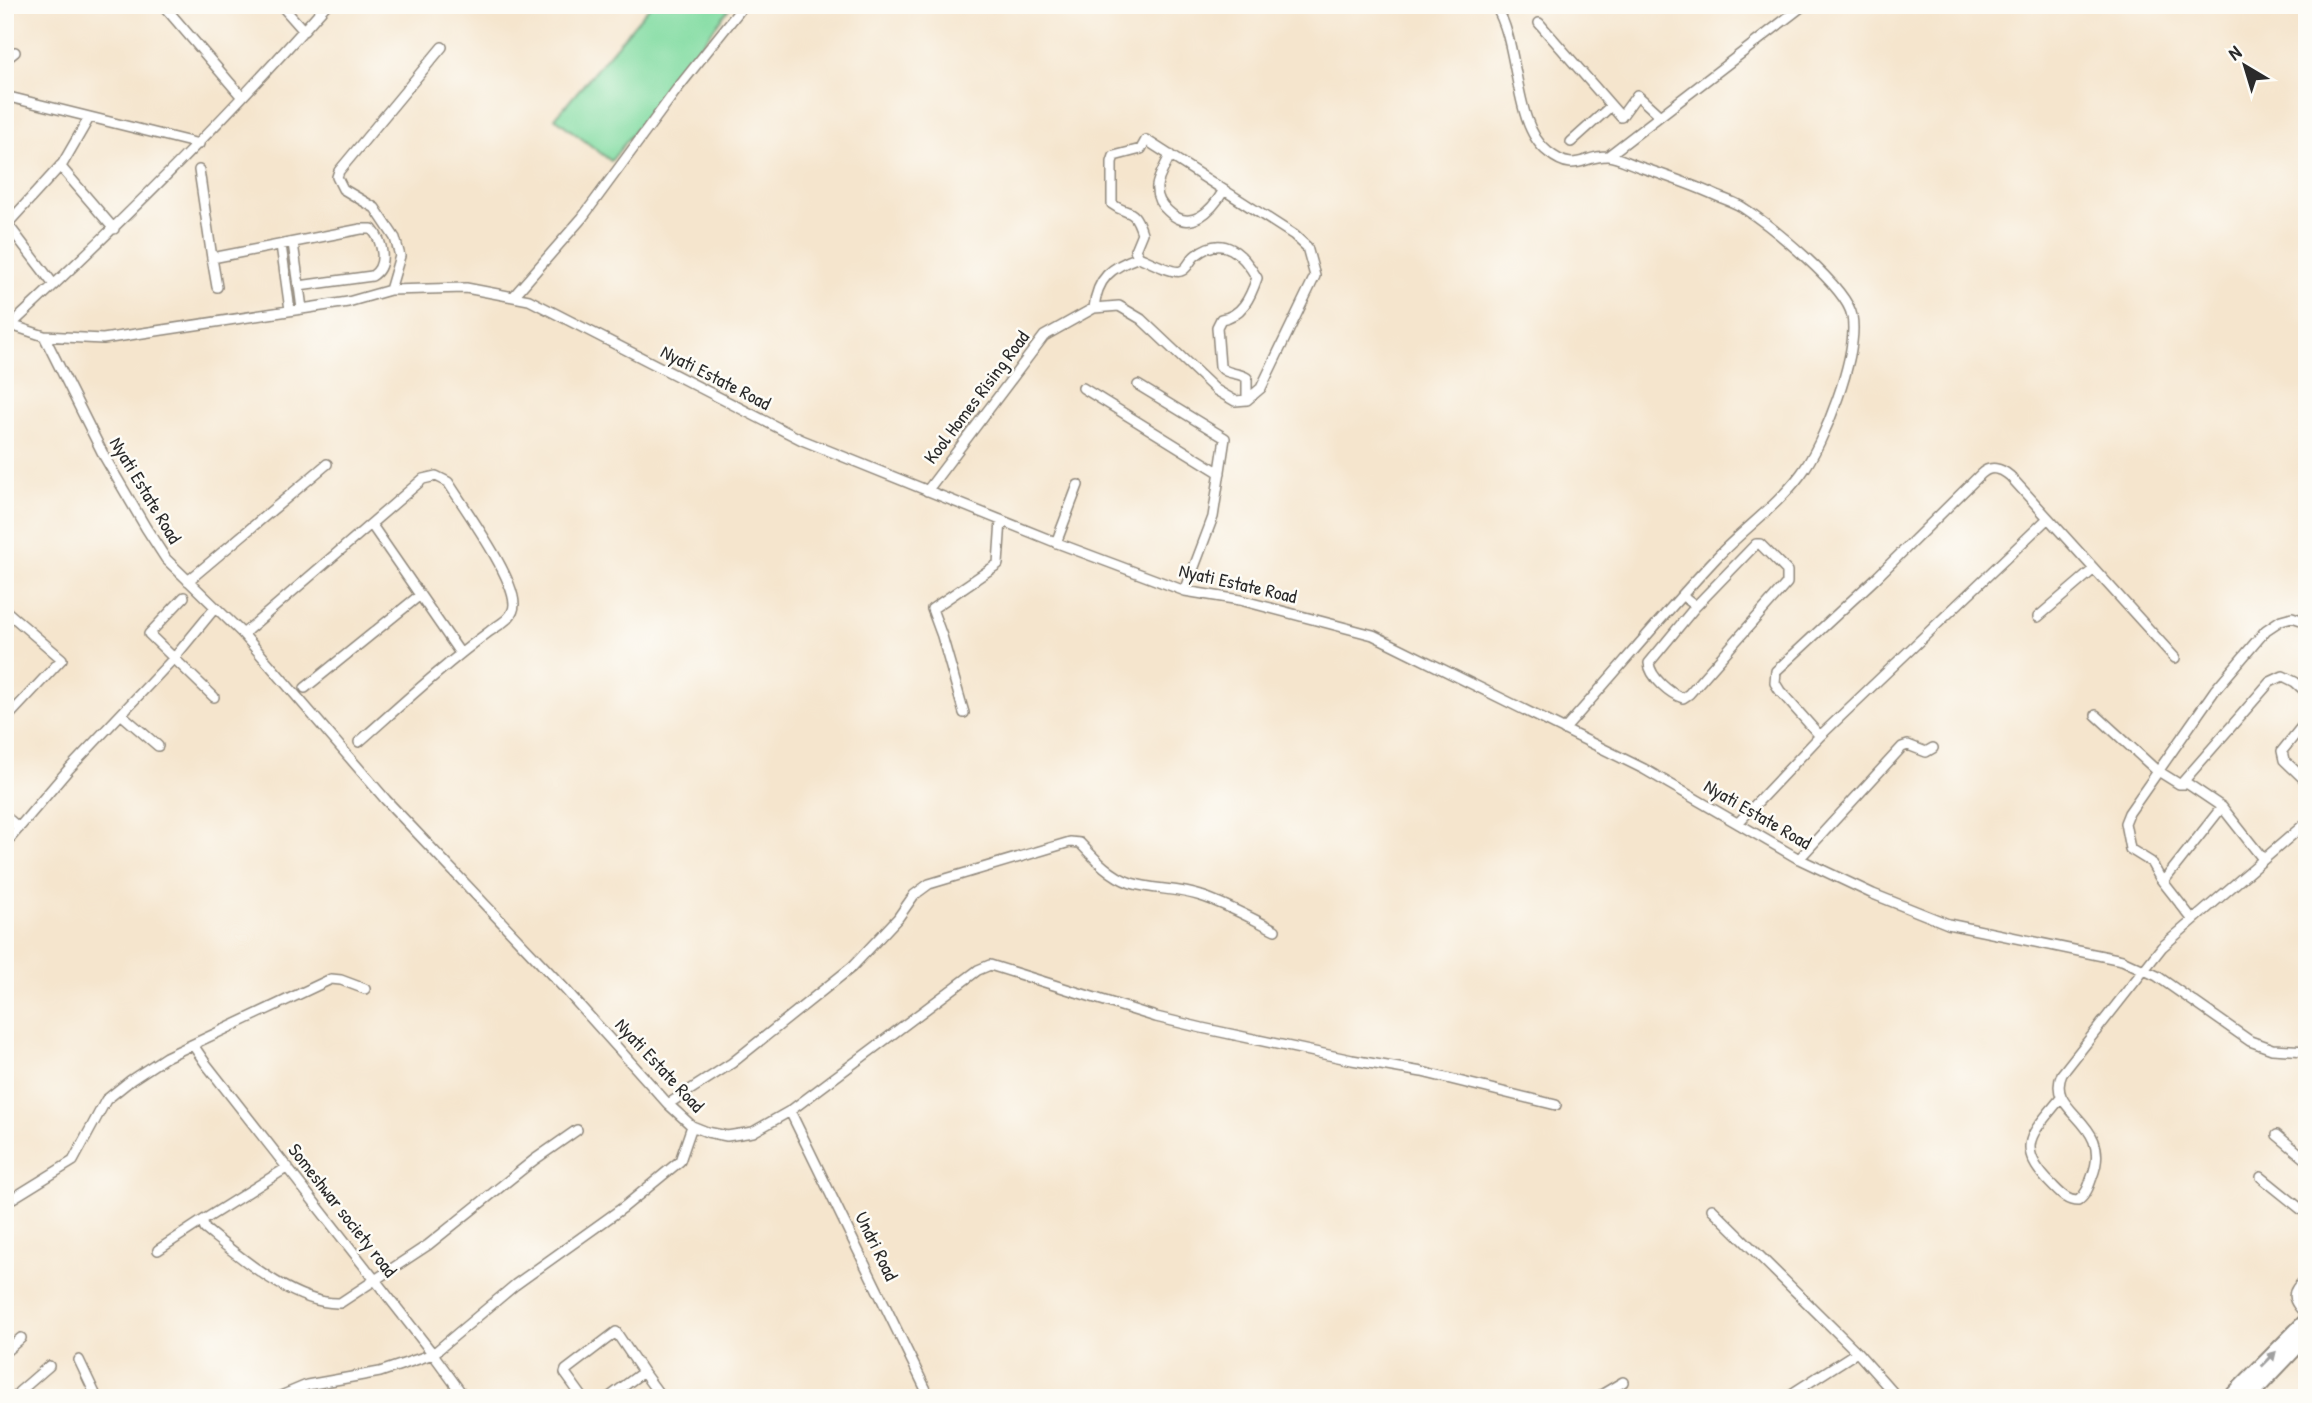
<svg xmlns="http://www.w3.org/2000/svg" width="2312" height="1403" viewBox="0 0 2312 1403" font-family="'Patrick Hand',sans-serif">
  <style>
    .green { fill: #82dca2; stroke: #568466; stroke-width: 2 }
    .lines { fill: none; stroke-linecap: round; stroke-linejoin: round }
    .minor-casing { stroke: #90887c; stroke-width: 12 }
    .trunk-casing { stroke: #90887c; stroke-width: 18 }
    .minor { stroke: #fff; stroke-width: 9 }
    .trunk { stroke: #fff; stroke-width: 14 }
    .oneway { fill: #a0a0a0 }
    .labels { text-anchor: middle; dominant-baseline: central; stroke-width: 5; stroke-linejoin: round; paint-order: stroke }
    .street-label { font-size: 19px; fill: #2b2b2b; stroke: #fdfcf7 }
  </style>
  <rect width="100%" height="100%" fill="#fdfcf7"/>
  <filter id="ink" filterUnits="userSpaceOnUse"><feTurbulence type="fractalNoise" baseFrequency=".0143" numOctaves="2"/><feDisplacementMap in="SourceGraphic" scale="14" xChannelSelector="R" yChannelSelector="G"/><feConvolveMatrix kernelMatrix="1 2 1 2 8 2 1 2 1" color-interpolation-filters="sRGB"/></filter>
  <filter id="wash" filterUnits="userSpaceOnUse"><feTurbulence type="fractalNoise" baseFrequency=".00686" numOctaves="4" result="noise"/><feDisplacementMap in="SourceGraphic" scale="28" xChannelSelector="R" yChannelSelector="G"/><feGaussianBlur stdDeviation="1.57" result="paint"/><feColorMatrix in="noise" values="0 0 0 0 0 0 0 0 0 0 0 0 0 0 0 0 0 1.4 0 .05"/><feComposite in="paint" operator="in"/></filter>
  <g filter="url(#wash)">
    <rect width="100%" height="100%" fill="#f5e5cd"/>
    <path class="green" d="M 651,5 L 732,5 L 611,161 L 555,118 Z"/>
  </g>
  <g filter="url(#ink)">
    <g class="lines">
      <g class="minor-casing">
        <path id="minor" d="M 163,5 L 242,97
          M 281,5 L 304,31
          M 1495,5 C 1521,45 1512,124 1548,152 C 1575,174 1582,156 1607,156 C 1616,156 1629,163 1637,166 C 1664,175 1691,184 1717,196 C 1726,200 1737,203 1745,209 C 1771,226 1847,287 1852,316 C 1859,354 1824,444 1801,474 C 1778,505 1745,528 1718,556 C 1665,612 1616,672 1564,730
          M 1539,23 L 1621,117 L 1637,95 L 1660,116
          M 5,60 L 15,52
          M 5,96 L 199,144
          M 1571,142 L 1611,106
          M 1170,155 C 1166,165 1158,177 1157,186 C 1156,196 1161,205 1168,211 C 1190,233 1211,212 1224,190
          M 1608,156 L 1804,5
          M 60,166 L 114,229
          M 199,170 L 212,258 L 361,229 L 372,229 C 383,242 388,266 372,276 L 299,286 L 302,309
          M 293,243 L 299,286
          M 281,245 L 290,310
          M 212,258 L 217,287
          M 54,285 L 9,226 L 10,221 L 63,163 L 89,118
          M 390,290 L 400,256 L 395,238 L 375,208 L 343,189 L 337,177 L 339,171 L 442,47
          M 513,297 L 582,218 L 677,89 L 744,5
          M 1094,308 C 1097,278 1111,267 1139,257
          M 5,323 L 44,336 L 103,339 L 348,302 L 390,290 L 466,288 L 529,300 L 802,440 L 1060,544 L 1185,591 L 1240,600 L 1373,635 L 1644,769 L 1799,859 L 1873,894 L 1948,924 L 2122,960 L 2157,976 L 2250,1041 L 2272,1049 L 2307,1051
          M 11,325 C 121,223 227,118 326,5
          M 44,336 L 104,456 L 146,528 L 166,559 L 243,634 L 386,800 L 564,988 L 668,1104 L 692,1126 L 707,1132 L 727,1136 L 753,1132 L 790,1111 L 978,970 L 990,965 L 1156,1017 L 1202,1028 L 1352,1060 L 1422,1072 L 1556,1105
          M 1138,385 L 1225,438 L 1213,517 L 1185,591
          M 1083,388 L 1220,473
          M 927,491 L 1044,336 L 1094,308 L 1119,306 L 1141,319 L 1216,390 L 1235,401 L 1247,400 L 1261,388 L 1315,276 L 1307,247 L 1294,235 L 1146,140 L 1141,149 L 1114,156 L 1112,162 L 1112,204 C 1129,217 1133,205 1142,233 L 1135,250 L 1139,257 C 1148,261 1173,274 1181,271 C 1188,269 1190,259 1196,255 C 1224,233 1243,254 1257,278 C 1250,298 1242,316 1221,319 L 1217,327 L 1220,366 C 1226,375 1238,372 1247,378 L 1247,400
          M 371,524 L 460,653
          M 1056,543 L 1078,485
          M 188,581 L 327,464
          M 1683,596 L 1696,606 L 1756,544 L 1760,544 L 1787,571 L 1787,583 L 1689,694 L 1683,698 C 1670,694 1650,677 1649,663 L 1696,606
          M 184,597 L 149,634 L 214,697
          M 5,610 L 62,659 L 5,720
          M 2038,617 L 2094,569
          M 243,634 L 423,479 L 436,476 L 448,482 C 465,509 513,575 514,604 C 514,618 500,624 490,631 C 444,665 402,704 359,742
          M 305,688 L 420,595
          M 964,713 L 942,636 L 932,609 L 998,564 L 1001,520
          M 122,715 L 158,746
          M 2096,715 L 2155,769 L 2179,784 L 2188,784 L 2222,807 L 2263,859
          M 2307,720 L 2282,751 L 2284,760 L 2307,782
          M 1820,736 L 1780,691 L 1775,683 L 1776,671 L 1875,579 L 1981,474 C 1990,465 2001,468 2010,476 L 2175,658
          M 2181,784 L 2270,682 L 2283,676 L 2295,682 L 2307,693
          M 5,816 L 19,828
          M 1738,823 L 1820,736 L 2047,519
          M 5,844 L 68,770 L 174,658 L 215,608
          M 1799,859 L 1902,747 L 1908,745 L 1926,752 L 1933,748
          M 2163,882 L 2222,807
          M 2193,920 L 2160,878 L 2151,862 L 2130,849 L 2125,823 L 2129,813 L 2215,690 L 2266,630 L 2281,620 L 2292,617 L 2307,622
          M 193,1045 L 206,1064 L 433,1354 L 465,1398
          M 2060,1099 C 2033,1133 2013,1146 2051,1184 C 2059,1192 2066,1201 2078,1201 C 2086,1195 2089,1186 2092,1177 C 2115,1121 2044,1113 2062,1074 L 2162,947 L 2307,822
          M 668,1104 L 732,1063 L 852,967 L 898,918 L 914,895 L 929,884 L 1070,842 L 1080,843 C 1094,858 1110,876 1131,883 C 1154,890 1178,888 1201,896 C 1226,904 1251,918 1275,930
          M 790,1111 L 930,1398
          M 2277,1135 L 2307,1160
          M 288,1167 L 202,1221 L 205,1229 C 239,1256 294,1305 340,1303 L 428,1245 L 534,1160 L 577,1130
          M 2261,1177 L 2307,1214
          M 5,1203 L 73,1161 L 106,1100 L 131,1080 L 166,1057 L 331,979 L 341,980 L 365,989
          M 1712,1209 L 1857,1352
          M 158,1250 L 202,1221
          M 2307,1278 C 2288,1294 2292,1299 2307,1316
          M 5,1352 L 21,1338
          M 79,1360 L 97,1398
          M 18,1398 L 19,1392 L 49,1366
          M 276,1398 L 307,1385 L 380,1372 L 433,1354 L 515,1285 L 624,1207 L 680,1161 L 692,1126
          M 583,1398 L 565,1373 L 566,1370 L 616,1332 L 643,1372
          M 608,1398 L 643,1372 L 662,1398
          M 1596,1398 L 1623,1382
          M 1785,1398 L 1857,1352 L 1898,1398"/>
      </g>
      <g class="trunk-casing">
        <path id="trunk" d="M 2230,1398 L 2307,1320
          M 2248,1398 L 2307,1336"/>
      </g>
      <use href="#minor" class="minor"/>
      <use href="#trunk" class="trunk"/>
    </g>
    <defs><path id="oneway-solid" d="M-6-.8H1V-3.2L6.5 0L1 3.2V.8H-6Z" transform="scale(1.75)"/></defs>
    <use class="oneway" href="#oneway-solid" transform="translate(2269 1359) rotate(-46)"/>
  </g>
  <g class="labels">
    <g class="street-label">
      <text transform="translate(716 377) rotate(27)">Nyati Estate Road</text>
      <text transform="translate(976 397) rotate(-53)">Kool Homes Rising Road</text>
      <text transform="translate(146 490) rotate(59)">Nyati Estate Road</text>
      <text transform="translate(1238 583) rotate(13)">Nyati Estate Road</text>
      <text transform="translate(1758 814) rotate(30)">Nyati Estate Road</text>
      <text transform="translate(660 1065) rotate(47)">Nyati Estate Road</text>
      <text transform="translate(343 1210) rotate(52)">Someshwar society road</text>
      <text transform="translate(877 1246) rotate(64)">Undri Road</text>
    </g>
  </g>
  <rect width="2312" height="1403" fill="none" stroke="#fdfcf7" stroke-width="28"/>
  <g transform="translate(2245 66) rotate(322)" stroke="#fdfcf7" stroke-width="5" paint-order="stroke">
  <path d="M0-5L12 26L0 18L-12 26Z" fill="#2b2b2b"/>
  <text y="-10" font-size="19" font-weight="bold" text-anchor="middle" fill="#2b2b2b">N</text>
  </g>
</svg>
